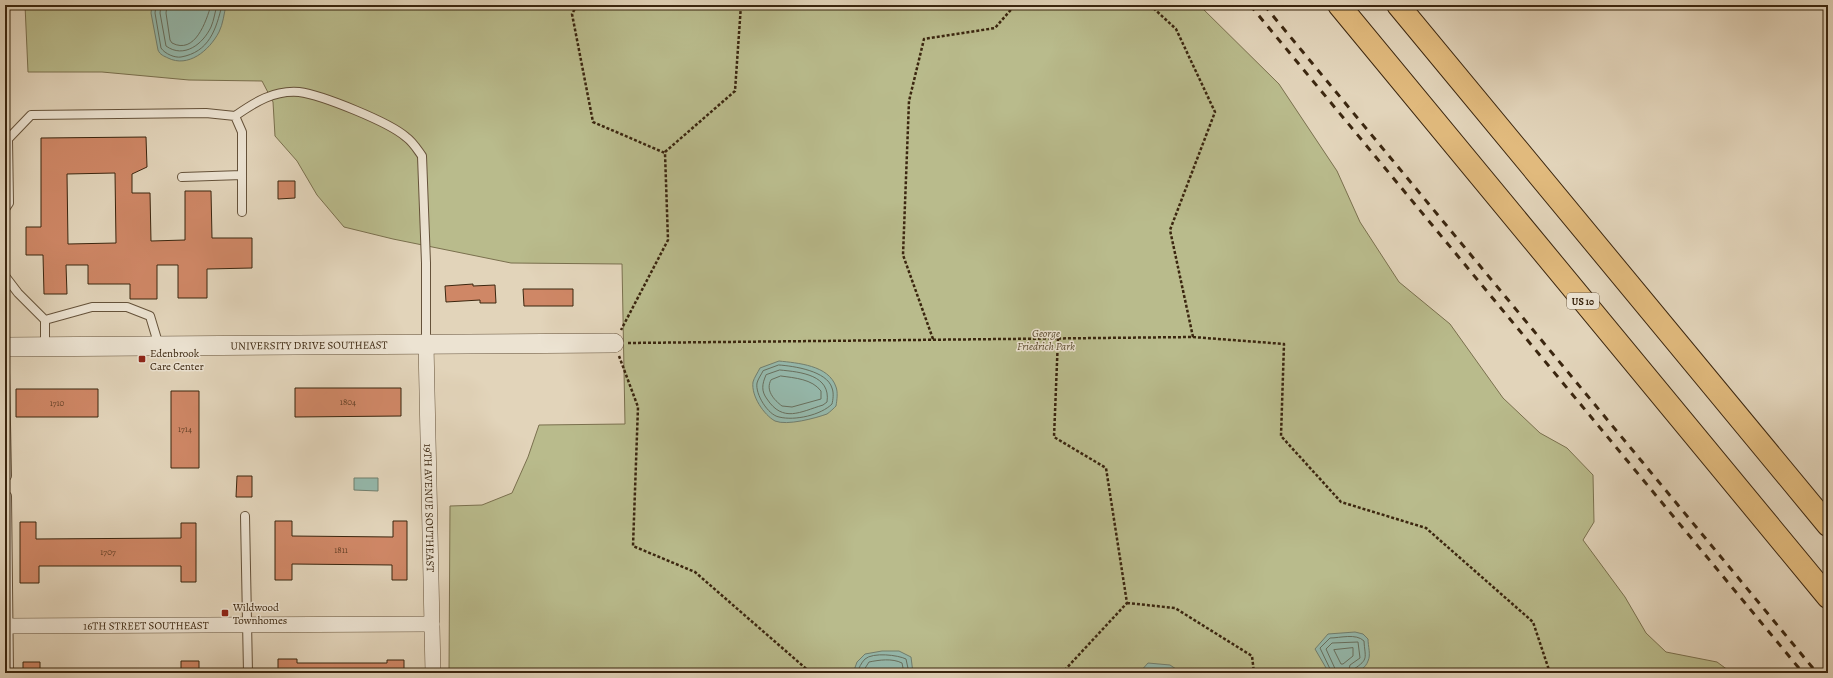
<svg xmlns="http://www.w3.org/2000/svg" width="1833" height="678" viewBox="0 0 1833 678" font-family="Alegreya,serif">
  <style>
    .green { fill: #b9bb8c; stroke: #7a704e }
    .water { fill: #95b8ab; stroke: #717e6d }
    .lines { fill: none; stroke-linecap: round; stroke-linejoin: round }
    .shore { stroke: #686f5d; stroke-width: 1 }
    .building { fill: #cf8766; stroke: #3b260f; fill-rule: evenodd }
    .service-casing { stroke: #65523a; stroke-width: 10 }
    .minor-casing { stroke: #65523a; stroke-width: 16 }
    .tertiary-casing { stroke: #65523a; stroke-width: 20 }
    .trunk-casing { stroke: #3b260f; stroke-width: 24 }
    .path { stroke: #3b260f; stroke-width: 2.5; stroke-dasharray: 3 2; stroke-linecap: butt }
    .service { stroke: #ece3d2; stroke-width: 8 }
    .minor { stroke: #ece3d2; stroke-width: 15 }
    .tertiary { stroke: #ece3d2; stroke-width: 19 }
    .trunk { stroke: #e1ba7d; stroke-width: 22 }
    .rail { stroke: #3b260f; stroke-width: 3; stroke-dasharray: 7 7; stroke-linecap: butt }
    .poi-dot { fill: #8f2418; stroke: #ece3d2; stroke-width: 1.5 }
    .labels { text-anchor: middle; dominant-baseline: central; stroke-width: 3; stroke-linejoin: round; paint-order: stroke }
    .number-label { font-size: 9px; fill: #603e25 }
    .shield { fill: #ece3d2; stroke: #705f4a; stroke-width: 1 }
    .shield-label { font-size: 10px; font-weight: bold; fill: #3b260f }
    .park-label { font-size: 11px; font-style: italic; fill: #5a4b2e; stroke: #ece3d2 }
    .street-label { font-size: 11px; fill: #3b260f; stroke: #ece3d2 }
    .poi-label { font-size: 11px; fill: #3b260f; stroke: #ece3d2; text-anchor: start }
  </style>
  <rect width="100%" height="100%" fill="#e2d4ba"/>
  <filter id="stains"><feTurbulence type="fractalNoise" baseFrequency=".005" numOctaves="4"/><feColorMatrix values="0 0 0 0 .2 0 0 0 0 .09 0 0 0 0 .02 0 0 0 .5 -.17"/></filter>
  <radialGradient id="worn" r=".72"><stop offset=".6" stop-color="#630" stop-opacity="0"/><stop offset="1" stop-color="#630" stop-opacity=".3"/></radialGradient>
  <path class="green" d="M 25,5 L 1199,5 L 1279,84 L 1337,171 L 1360,222 L 1399,282 L 1450,324 L 1503,398 L 1540,433 L 1567,448 L 1593,475 L 1594,522 L 1583,540 L 1625,597 L 1646,633 L 1666,652 L 1717,662 L 1732,673 L 449,673 L 450,506 L 482,505 L 512,493 L 528,457 L 539,425 L 625,424 L 622,264 L 511,263 L 393,239 L 344,227 L 317,195 L 297,161 L 275,136 L 273,102 L 262,81 L 189,80 L 102,72 L 28,72 Z"/>
  <path class="water" d="M 152,5 L 226,5 C 224,14 223,24 219,32 C 209,51 188,68 168,58 C 164,56 160,55 158,50 L 151,13 Z
    M 779,361 C 797,363 829,365 836,387 C 838,392 837,400 836,406 C 834,408 830,412 827,414 C 816,418 787,426 775,421 C 764,415 751,396 753,382 C 754,378 758,372 760,368 Z
    M 354,478 L 378,478 L 378,491 L 354,490 Z
    M 1355,632 L 1363,634 L 1368,639 C 1368,646 1371,655 1368,661 C 1363,676 1341,673 1329,673 L 1315,649 L 1328,634 Z
    M 882,651 L 899,651 L 911,657 L 913,673 L 853,673 L 857,662 L 865,654 Z
    M 1148,663 L 1170,665 L 1182,673 L 1139,673 Z"/>
  <g class="lines">
    <path class="shore" d="M 156,5 L 155,13 L 161,48 C 165,54 175,58 181,57 C 209,52 216,30 222,5
      M 161,5 L 160,13 L 166,46 C 184,59 203,44 211,27 C 214,20 215,12 217,5
      M 167,5 L 166,13 L 170,40 L 172,43 C 195,55 206,22 211,5
      M 779,365 C 794,366 827,371 832,388 C 834,393 833,400 832,404 C 821,415 795,421 779,417 C 768,415 755,394 757,383 C 758,379 761,375 763,371 Z
      M 780,370 C 801,372 831,375 827,402 L 823,405 C 800,412 783,423 767,399 C 761,391 762,384 766,375 Z
      M 781,376 C 795,378 812,379 821,391 L 821,399 L 792,407 L 782,406 C 774,400 765,390 771,380 Z
      M 1353,648 L 1353,656 L 1343,664 L 1341,664 L 1334,650 Z
      M 857,673 C 859,668 861,663 865,659 C 873,652 898,655 906,659 L 909,673
      M 862,673 L 869,662 C 879,660 892,658 902,663 L 904,673
      M 1332,673 L 1320,648 L 1330,638 C 1340,638 1356,633 1364,641 C 1365,658 1369,659 1354,669 L 1353,673
      M 1337,673 L 1326,649 L 1332,643 L 1358,642 L 1360,658 L 1350,665 L 1348,673"/>
  </g>
  <path class="building" d="M 146,137 L 147,167 L 132,174 L 132,193 L 150,193 L 151,241 L 185,240 L 185,191 L 211,191 L 212,238 L 252,238 L 252,268 L 207,269 L 207,298 L 178,298 L 178,265 L 157,265 L 157,299 L 130,299 L 130,284 L 88,284 L 88,265 L 66,265 L 67,294 L 44,294 L 43,255 L 26,255 L 26,227 L 41,227 L 41,138 ZM 115,173 L 116,243 L 68,244 L 67,174 Z
    M 278,181 L 295,181 L 295,198 L 278,199 Z
    M 473,284 L 473,286 L 495,285 L 496,303 L 480,303 L 480,300 L 446,302 L 445,286 Z
    M 523,289 L 573,289 L 573,306 L 524,306 Z
    M 295,388 L 401,388 L 401,416 L 295,417 Z
    M 16,389 L 98,389 L 98,417 L 16,417 Z
    M 171,391 L 199,391 L 199,468 L 171,468 Z
    M 237,476 L 252,476 L 252,497 L 236,497 Z
    M 275,521 L 292,521 L 292,536 L 393,537 L 393,521 L 407,521 L 407,580 L 392,580 L 392,565 L 292,564 L 292,580 L 275,580 Z
    M 20,522 L 36,522 L 36,539 L 181,538 L 181,523 L 196,523 L 196,582 L 181,582 L 181,566 L 39,566 L 39,583 L 20,583 Z
    M 278,659 L 297,659 L 297,663 L 387,663 L 387,660 L 404,660 L 404,673 L 278,673 Z
    M 181,661 L 199,661 L 199,673 L 181,673 Z
    M 23,662 L 40,662 L 40,673 L 23,673 Z"/>
  <g class="lines">
    <g class="service-casing">
      <path id="service" d="M 235,116 C 255,102 274,90 299,92 C 322,95 389,122 406,137 C 413,142 417,149 422,156 L 426,263 L 426,344
        M 182,177 L 242,175
        M 5,209 L 9,203 L 8,139 L 31,115 L 206,113 L 235,116 L 242,132 L 242,212
        M 5,276 L 18,293 L 45,320 L 92,307 L 127,307 L 150,316 L 159,346
        M 45,320 L 45,346
        M 5,372 L 7,476
        M 7,496 L 9,673
        M 245,516 L 248,673"/>
    </g>
    <g class="minor-casing">
      <g id="minor">
        <path id="s1" d="M 426,344 L 433,673"/>
        <path id="s2" d="M 5,626 L 432,624"/>
      </g>
    </g>
    <g class="tertiary-casing">
      <g id="tertiary">
        <path id="s3" d="M 5,347 L 614,343"/>
      </g>
    </g>
    <g class="trunk-casing">
      <path id="trunk" d="M 1339,5 L 1828,597
        M 1398,5 L 1828,525"/>
    </g>
    <path class="path" d="M 577,5 L 572,14 L 593,122 L 665,153 L 668,240 L 621,330
      M 665,152 L 735,91 L 741,5
      M 1193,337 L 1284,344 L 1281,436 L 1341,502 L 1426,528 L 1533,622 L 1550,673
      M 1058,338 L 1054,437 L 1106,468 L 1127,603 L 1062,673
      M 933,339 L 903,255 L 909,101 L 924,39 L 995,28 L 1015,5
      M 628,343 L 1193,337 L 1170,230 L 1215,112 L 1176,29 L 1150,5
      M 619,356 L 638,407 L 633,546 L 695,572 L 811,673
      M 1127,603 L 1175,608 L 1252,656 L 1254,673"/>
    <use href="#service" class="service"/>
    <use href="#minor" class="minor"/>
    <use href="#tertiary" class="tertiary"/>
    <use href="#trunk" class="trunk"/>
    <path class="rail" d="M 1250,5 L 1803,673
      M 1264,5 L 1817,673"/>
  </g>
  <g class="poi-dot">
    <rect x="138" y="355" width="8" height="8" rx="2"/>
    <rect x="221" y="609" width="8" height="8" rx="2"/>
  </g>
  <g class="labels">
    <g class="number-label">
      <text x="348" y="402">1804</text>
      <text x="57" y="403">1710</text>
      <text x="185" y="429">1714</text>
      <text x="341" y="550">1811</text>
      <text x="108" y="552">1707</text>
    </g>
    <rect class="shield" x="1567" y="293" width="32" height="16" rx="3"/>
    <g class="shield-label">
      <text x="1583" y="301">US 10</text>
    </g>
    <g class="park-label">
      <text x="1046" y="333">George<tspan x="1046" dy="13">Friedrich Park</tspan></text>
    </g>
    <g class="street-label">
      <text stroke="none"><textPath href="#s3" startOffset="304">UNIVERSITY DRIVE SOUTHEAST</textPath></text>
      <text stroke="none"><textPath href="#s1" startOffset="164">19TH AVENUE SOUTHEAST</textPath></text>
      <text stroke="none"><textPath href="#s2" startOffset="141">16TH STREET SOUTHEAST</textPath></text>
    </g>
    <g class="poi-label">
      <text x="150" y="353">Edenbrook<tspan x="150" dy="13">Care Center</tspan></text>
      <text x="233" y="607">Wildwood<tspan x="233" dy="13">Townhomes</tspan></text>
    </g>
  </g>
  <rect width="1833" height="678" fill="none" stroke="#e2d4ba" stroke-width="20"/>
  <rect x="6" y="6" width="1821" height="666" fill="none" stroke="#3b260f" stroke-width="2"/>
  <rect x="10" y="10" width="1813" height="658" fill="none" stroke="#3b260f"/>
  <rect width="100%" height="100%" filter="url(#stains)"/>
  <rect width="100%" height="100%" fill="url(#worn)"/>
</svg>
